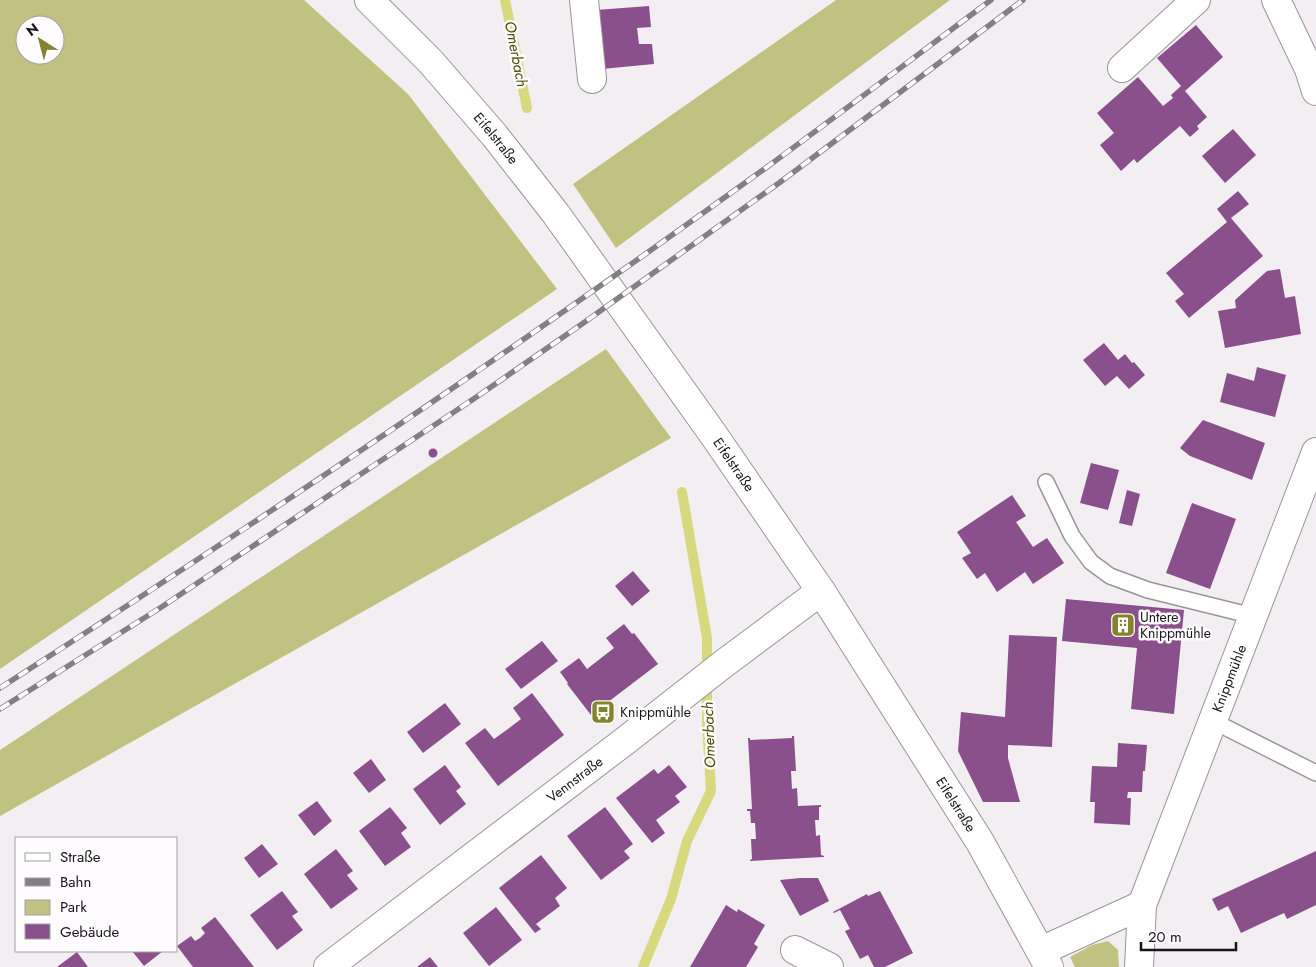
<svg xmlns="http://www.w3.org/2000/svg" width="1316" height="967" viewBox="0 0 1316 967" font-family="Jost,sans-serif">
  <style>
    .green { fill: #c1c281; fill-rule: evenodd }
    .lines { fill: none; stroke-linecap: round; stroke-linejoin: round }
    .stream { stroke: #d8d87e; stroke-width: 10 }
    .building { fill: #8a508c }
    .lane-casing { stroke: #999699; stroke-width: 18 }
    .street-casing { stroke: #999699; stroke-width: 30 }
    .secondary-casing { stroke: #999699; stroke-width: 30 }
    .lane { stroke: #fff; stroke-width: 15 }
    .street { stroke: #fff; stroke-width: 28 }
    .secondary { stroke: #fff; stroke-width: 28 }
    .rail-casing { stroke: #838083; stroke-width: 5.5 }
    .rail { stroke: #fffcff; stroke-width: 4; stroke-dasharray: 11; stroke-linecap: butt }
    .labels { text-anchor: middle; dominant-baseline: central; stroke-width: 5; stroke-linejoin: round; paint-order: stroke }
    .street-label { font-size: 14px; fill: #181618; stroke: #fffcff }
    .poi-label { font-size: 14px; fill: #181618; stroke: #fffcff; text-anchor: start }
    .water-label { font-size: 15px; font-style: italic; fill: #4e4d05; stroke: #fffcff }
  </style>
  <rect width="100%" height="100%" fill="#f2eef2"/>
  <path class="green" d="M 0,0 L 304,0 L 408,94 L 557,289 L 0,669 ZM 25,25 L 55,25 L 55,55 L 25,55 Z
    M 836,0 L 950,0 L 616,248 L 573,184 Z
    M 606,349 L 671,438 L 0,816 L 0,750 Z
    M 1108,941 L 1118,950 L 1119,967 L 1075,967 L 1070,957 L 1092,945 Z"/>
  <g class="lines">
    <path class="stream" d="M 505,0 L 527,108
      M 643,967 L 671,899 L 687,841 L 711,791 L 707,722 L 707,638 L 682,492"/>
  </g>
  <path class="building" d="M 649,6 L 651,27 L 637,28 L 639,44 L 652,44 L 654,64 L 602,69 L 596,10 Z
    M 1196,25 L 1223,57 L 1185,91 L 1207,117 L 1197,126 L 1199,129 L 1190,137 L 1180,126 L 1137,163 L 1134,159 L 1121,171 L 1100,145 L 1114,133 L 1097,113 L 1138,77 L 1163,106 L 1173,98 L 1171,95 L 1181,86 L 1157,58 Z
    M 1233,129 L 1256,155 L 1225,183 L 1202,156 Z
    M 1238,191 L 1249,204 L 1231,218 L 1263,256 L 1189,318 L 1175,301 L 1184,294 L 1166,273 L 1227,222 L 1217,209 Z
    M 1280,269 L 1285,298 L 1295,296 L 1301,334 L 1225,348 L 1218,311 L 1236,308 L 1235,300 L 1267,271 Z
    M 1104,343 L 1118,360 L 1125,354 L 1132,363 L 1134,362 L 1145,375 L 1129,389 L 1117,376 L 1105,386 L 1083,360 Z
    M 1257,367 L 1286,375 L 1275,417 L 1220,402 L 1227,373 L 1254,381 Z
    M 1203,420 L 1265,443 L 1252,480 L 1190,456 L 1180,448 Z
    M428.5 453a4.5 4.5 0 1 1 9 0a4.5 4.5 0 1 1-9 0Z
    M 1091,463 L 1119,470 L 1108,510 L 1080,503 Z
    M 1127,490 L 1140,494 L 1132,526 L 1119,523 Z
    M 1012,495 L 1026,516 L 1016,522 L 1033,547 L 1047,538 L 1064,563 L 1033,584 L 1025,572 L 997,592 L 985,573 L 977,579 L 962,558 L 971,553 L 957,532 Z
    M 1192,503 L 1236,519 L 1210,589 L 1166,573 Z
    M 633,571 L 650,591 L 632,606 L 615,586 Z
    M 1066,599 L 1184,610 L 1174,714 L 1131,709 L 1137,648 L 1062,641 Z
    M 624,624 L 632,634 L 634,633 L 658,664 L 591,715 L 567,684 L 568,683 L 560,672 L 579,658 L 587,669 L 614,648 L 606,638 Z
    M 1009,635 L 1057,637 L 1052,747 L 1008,745 L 1008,758 L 1020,802 L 983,802 L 958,751 L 961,712 L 1005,717 Z
    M 542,641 L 558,661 L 521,689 L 505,669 Z
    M 532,693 L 564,735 L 498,786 L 465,743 L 485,728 L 494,739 L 508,729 L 521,719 L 513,708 Z
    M 445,703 L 461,724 L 423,753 L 407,732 Z
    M 792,736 L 794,736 L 796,771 L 791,771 L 792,789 L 797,788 L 798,806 L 821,805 L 821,807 L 819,807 L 819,820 L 815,820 L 816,836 L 820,835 L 821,855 L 824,856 L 824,857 L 750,861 L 750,860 L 752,859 L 751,839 L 756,839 L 755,823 L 751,823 L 750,811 L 747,811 L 747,809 L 752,809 L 748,738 L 750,738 L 750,740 L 792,738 Z
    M 1118,743 L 1147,745 L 1145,771 L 1143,771 L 1142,792 L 1128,792 L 1127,798 L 1131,798 L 1130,825 L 1094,823 L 1095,802 L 1090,802 L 1092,766 L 1117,767 Z
    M 371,759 L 386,780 L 369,793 L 353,773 Z
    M 445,765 L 461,787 L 456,791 L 466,804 L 440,825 L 413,789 Z
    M 669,765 L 687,787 L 675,796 L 680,802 L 656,820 L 665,833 L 652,843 L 616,798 L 654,769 L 658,774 Z
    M 317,801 L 332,821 L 314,836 L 298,815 Z
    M 390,807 L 407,828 L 401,833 L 411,847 L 385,866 L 359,831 Z
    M 605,807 L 633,844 L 624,851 L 630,858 L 601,880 L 567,836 Z
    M 262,844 L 278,864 L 259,878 L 244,858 Z
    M 336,849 L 353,871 L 347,875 L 358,889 L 331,909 L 304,874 Z
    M 1316,851 L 1316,905 L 1287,919 L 1284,913 L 1241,933 L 1228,906 L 1218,911 L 1212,899 Z
    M 541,855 L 567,888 L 555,898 L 560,906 L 536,924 L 541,929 L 535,933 L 499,888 Z
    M 800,878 L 818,878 L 829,901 L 800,916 L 780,880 Z
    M 282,891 L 298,912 L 292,916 L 303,930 L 277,950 L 250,915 Z
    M 880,891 L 913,953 L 885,967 L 874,967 L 868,955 L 860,959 L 845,931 L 850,929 L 840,910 L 834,913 L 833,912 L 867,894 L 868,896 Z
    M 726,905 L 737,912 L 738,909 L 765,925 L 754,944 L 758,947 L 746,967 L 690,967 Z
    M 496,907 L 522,940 L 489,966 L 463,933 Z
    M 215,917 L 254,967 L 193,967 L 177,946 L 191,936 L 195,941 L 200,938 L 205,933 L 201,928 Z
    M 132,951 L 163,951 L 144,966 Z
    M 77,952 L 88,967 L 57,967 Z
    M 430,957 L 438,967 L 417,967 Z"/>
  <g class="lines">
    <g class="lane-casing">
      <path id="lane" d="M 1046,482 L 1072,536 L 1091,562 L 1110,576 L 1148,590 L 1253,616
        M 1213,721 L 1316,773"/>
    </g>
    <g class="street-casing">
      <g id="street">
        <path d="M 584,0 L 592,79"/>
        <path d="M 1276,0 L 1309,69 L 1316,91"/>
        <path d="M 1122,68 L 1196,0"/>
        <path d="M 795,950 L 829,967"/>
        <path d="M 1041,951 L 1142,905"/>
        <path id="s1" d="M 328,967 L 625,741 L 722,665 L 821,591"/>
        <path id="s2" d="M 1139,967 L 1142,905 L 1316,452"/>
      </g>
    </g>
    <g class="secondary-casing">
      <g id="secondary">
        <path id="s3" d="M 369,0 L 431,62 L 495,136 L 556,214 L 713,434 L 821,591 L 980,842 L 1049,967"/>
      </g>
    </g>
    <use href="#lane" class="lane"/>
    <use href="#street" class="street"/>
    <use href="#secondary" class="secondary"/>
    <g class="rail-casing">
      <path id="rail" d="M 0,688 C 260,521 517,348 767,167 C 842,112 916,56 991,0
        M 0,709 L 160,608 L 475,398 L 582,324 L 779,183 L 1023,0"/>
    </g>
    <use href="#rail" class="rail"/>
  </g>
  <defs>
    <g id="building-square" transform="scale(1.25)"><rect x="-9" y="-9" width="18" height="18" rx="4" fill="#85842d" stroke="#fffcff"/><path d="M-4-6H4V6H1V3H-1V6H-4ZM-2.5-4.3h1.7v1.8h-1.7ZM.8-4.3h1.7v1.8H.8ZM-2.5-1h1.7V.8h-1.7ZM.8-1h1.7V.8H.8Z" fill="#fff"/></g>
    <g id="bus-square" transform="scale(1.25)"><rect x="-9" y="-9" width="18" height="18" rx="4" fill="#85842d" stroke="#fffcff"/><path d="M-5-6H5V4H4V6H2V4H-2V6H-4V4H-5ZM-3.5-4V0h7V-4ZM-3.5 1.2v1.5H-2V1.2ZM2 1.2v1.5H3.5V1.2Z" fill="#fff"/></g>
  </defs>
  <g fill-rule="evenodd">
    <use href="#building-square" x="1123" y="625"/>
    <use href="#bus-square" x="603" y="712"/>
  </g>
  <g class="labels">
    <g class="street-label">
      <text stroke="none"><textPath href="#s3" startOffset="188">Eifelstraße</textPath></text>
      <text stroke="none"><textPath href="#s3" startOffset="592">Eifelstraße</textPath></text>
      <text stroke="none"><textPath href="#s2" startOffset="305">Knippmühle</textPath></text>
      <text stroke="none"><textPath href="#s1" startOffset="310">Vennstraße</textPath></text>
      <text stroke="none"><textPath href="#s3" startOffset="998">Eifelstraße</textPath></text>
    </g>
    <g class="poi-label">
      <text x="1140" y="617">Untere<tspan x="1140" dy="16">Knippmühle</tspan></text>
      <text x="620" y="712">Knippmühle</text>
    </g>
    <g class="water-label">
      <text transform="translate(516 54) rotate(79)">Omerbach</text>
      <text transform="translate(709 735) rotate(-92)">Omerbach</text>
    </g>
  </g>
  <rect x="15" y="837" width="162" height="115" fill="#fffcff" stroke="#a3a0a3"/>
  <rect x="25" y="853" width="25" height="8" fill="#ffffff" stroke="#a3a0a3"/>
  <text x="60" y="862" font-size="15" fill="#181618">Straße</text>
  <rect x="25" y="878" width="25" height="8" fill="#838083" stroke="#a3a0a3"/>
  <text x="60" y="887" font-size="15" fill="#181618">Bahn</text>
  <rect x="25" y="900" width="25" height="15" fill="#c1c281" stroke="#a3a0a3"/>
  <text x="60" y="912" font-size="15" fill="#181618">Park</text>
  <rect x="25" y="924" width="25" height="15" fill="#8a508c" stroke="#a3a0a3"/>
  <text x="60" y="937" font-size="15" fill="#181618">Gebäude</text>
  <g transform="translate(40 40) rotate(324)"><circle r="24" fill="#fffcff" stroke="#a3a0a3"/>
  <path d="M0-4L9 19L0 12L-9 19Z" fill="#85842d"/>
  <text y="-8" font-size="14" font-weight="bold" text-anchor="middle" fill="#181618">N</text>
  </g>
  <path d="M1141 942v8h95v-8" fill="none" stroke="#181618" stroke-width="2.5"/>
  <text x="1148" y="942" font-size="15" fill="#181618" stroke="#fffcff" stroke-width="4" paint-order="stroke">20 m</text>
</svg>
